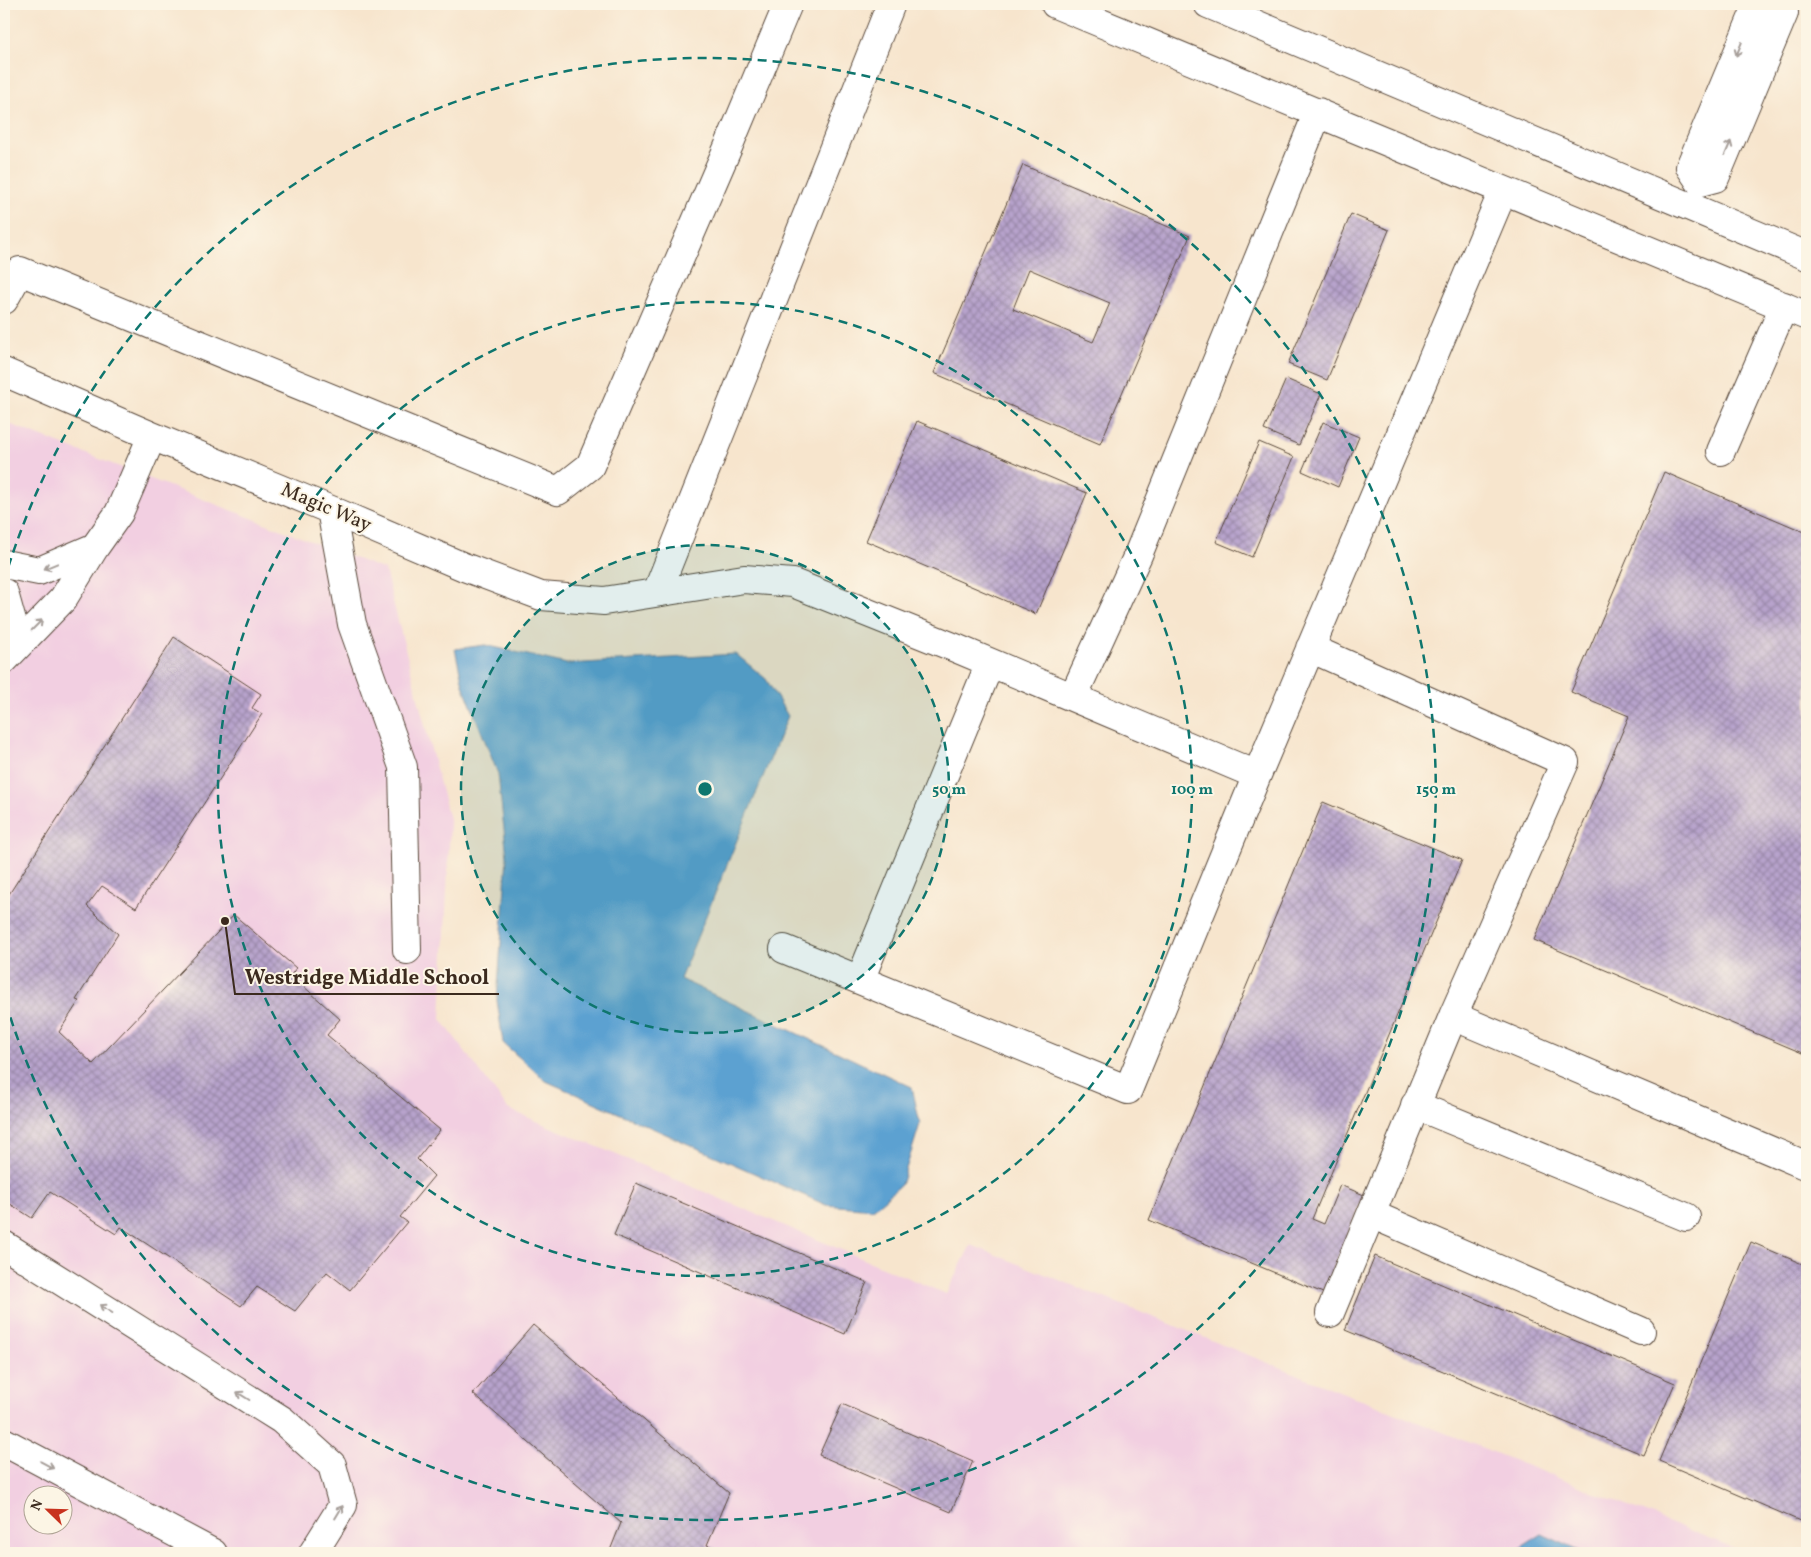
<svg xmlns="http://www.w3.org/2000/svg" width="1811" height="1557" viewBox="0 0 1811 1557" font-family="Vollkorn,serif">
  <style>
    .built { fill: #f2cfe1; fill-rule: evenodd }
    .water { fill: #5ba1d1; stroke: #4b6678 }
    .building { fill: url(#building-cross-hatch); fill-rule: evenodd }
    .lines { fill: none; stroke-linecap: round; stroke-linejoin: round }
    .minor-casing { stroke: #574638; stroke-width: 30 }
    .minor { stroke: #fff; stroke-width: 28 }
    .oneway { stroke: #a79f9a }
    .ring { fill: none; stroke: #0f766e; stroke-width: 2.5; stroke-dasharray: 9 6 }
    .labels { text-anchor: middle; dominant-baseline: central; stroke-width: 4; stroke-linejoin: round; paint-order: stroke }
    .street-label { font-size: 20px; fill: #3b2a1e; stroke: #fcf5e5 }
    .centre { fill: #0f766e; stroke: #fcf5e5; stroke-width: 2.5 }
    .ring-label { font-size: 15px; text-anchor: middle; font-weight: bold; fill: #0f766e; stroke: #fcf5e5; stroke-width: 4; stroke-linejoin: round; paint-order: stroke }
    .leader { fill: none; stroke: #3b2a1e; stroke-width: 2 }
    .callout-dot { fill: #3b2a1e; stroke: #fcf5e5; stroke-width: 2 }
    .callout-label { font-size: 21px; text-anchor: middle; font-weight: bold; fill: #3b2a1e; stroke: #fcf5e5; stroke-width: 4; stroke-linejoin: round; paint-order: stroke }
  </style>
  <defs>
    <pattern id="building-cross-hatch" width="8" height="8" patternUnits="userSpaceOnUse" patternTransform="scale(1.25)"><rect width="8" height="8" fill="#b7a3cc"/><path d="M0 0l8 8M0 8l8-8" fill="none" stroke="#9685a5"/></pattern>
  </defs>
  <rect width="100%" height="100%" fill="#fcf5e5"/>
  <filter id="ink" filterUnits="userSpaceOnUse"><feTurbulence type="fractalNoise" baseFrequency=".02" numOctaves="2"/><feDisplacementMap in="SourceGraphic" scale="10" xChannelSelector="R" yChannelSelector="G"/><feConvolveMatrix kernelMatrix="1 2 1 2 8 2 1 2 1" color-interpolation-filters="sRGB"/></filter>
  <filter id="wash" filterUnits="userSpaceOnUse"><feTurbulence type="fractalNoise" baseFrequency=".0096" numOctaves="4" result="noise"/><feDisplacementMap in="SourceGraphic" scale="20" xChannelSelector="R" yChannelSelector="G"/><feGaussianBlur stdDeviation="1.12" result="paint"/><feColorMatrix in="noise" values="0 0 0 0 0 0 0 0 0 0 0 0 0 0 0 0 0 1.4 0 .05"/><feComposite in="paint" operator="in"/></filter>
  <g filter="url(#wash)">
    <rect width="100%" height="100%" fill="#f7e5cd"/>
    <path class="built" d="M 4,422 L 385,570 L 450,823 L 441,1019 L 508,1109 L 946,1294 L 971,1245 L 1747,1553 L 4,1553 ZM 32,1494 L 62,1494 L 62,1524 L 32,1524 Z"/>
    <path class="water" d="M 485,645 L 567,664 L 736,654 L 766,679 L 788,716 L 680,979 L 912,1087 L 920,1124 L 901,1185 L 873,1209 L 826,1205 L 546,1081 L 503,1043 L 497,1000 L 507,857 L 498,774 L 463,685 L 455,649 Z
      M 1542,1534 L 1584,1553 L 1512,1553 Z"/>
    <g id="blocks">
      <path class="building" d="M 1023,165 L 1190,236 L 1100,444 L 934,373 ZM 1029,269 L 1110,303 L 1093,342 L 1013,309 Z
        M 1351,214 L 1389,230 L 1327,380 L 1288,364 Z
        M 1286,379 L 1321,394 L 1299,445 L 1264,430 Z
        M 917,421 L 1087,493 L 1036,614 L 866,541 Z
        M 1323,422 L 1359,437 L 1338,487 L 1302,471 Z
        M 1259,442 L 1294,457 L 1252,557 L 1216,542 Z
        M 1664,472 L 1807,533 L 1807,1055 L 1534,940 L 1629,716 L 1571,692 Z
        M 174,637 L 261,694 L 252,708 L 262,714 L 136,908 L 102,886 L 87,906 L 118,934 L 76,1000 L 79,1001 L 59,1032 L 93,1064 L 234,915 L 296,968 L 291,975 L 340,1019 L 327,1035 L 440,1130 L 417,1159 L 434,1176 L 400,1217 L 407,1222 L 350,1290 L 327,1272 L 295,1311 L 257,1287 L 241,1306 L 121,1227 L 116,1234 L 50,1192 L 32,1218 L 4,1200 L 4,902 Z
        M 1323,802 L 1462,860 L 1312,1219 L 1324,1224 L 1340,1185 L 1364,1195 L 1323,1293 L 1149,1220 Z
        M 636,1183 L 867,1282 L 845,1334 L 614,1235 Z
        M 1751,1242 L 1807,1266 L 1807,1524 L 1659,1461 Z
        M 1375,1256 L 1675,1383 L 1644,1455 L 1345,1330 Z
        M 533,1325 L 729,1493 L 707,1545 L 727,1553 L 609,1553 L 621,1523 L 473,1394 Z
        M 842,1404 L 973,1461 L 951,1512 L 819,1455 Z"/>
    </g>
  </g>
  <g filter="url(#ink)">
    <use href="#blocks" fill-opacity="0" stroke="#574638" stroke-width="1"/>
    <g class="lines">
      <g class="minor-casing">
        <path id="minor" d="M 1055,4 C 1306,107 1556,214 1807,316
          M 1208,4 L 1807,256
          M 1700,182 L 1715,178 L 1784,13 L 1781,4
          M 1700,182 L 1690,167 L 1758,4
          M 4,300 L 20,271 L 558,491 L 590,466 L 729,145 L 788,4
          M 4,372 L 152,436 L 331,510 L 464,567 L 541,596 L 604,601 L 744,579 L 793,583 L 958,649 L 1257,775
          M 1721,451 L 1784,306
          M 331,510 L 352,624 L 403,767 L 407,950
          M 4,564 L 39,571 L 95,547
          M 657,592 L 891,4
          M 4,593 L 13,625 L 13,649
          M 1310,648 L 1565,762 L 1453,1016 L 1807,1166
          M 4,660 L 63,599 L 95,547 L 119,513 L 152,436
          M 1073,697 L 1138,555 L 1318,112
          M 784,949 L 1128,1090 L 1257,775 L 1503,191
          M 860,980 L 990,663
          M 1415,1105 L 1686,1217
          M 1371,1214 L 1641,1331
          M 4,1245 L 282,1420 L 332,1465 L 343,1505 L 313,1553
          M 1330,1313 L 1453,1016
          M 4,1442 L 213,1553"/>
      </g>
      <use href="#minor" class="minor"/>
    </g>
    <defs><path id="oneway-shaft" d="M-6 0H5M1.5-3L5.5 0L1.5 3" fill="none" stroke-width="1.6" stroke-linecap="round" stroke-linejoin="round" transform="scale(1.25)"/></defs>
    <g class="oneway">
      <use href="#oneway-shaft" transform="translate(1739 49) rotate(112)"/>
      <use href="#oneway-shaft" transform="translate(1728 148) rotate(-67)"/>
      <use href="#oneway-shaft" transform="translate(51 566) rotate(157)"/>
      <use href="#oneway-shaft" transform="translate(37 625) rotate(-45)"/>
      <use href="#oneway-shaft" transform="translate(106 1309) rotate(-148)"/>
      <use href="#oneway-shaft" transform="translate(243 1396) rotate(-148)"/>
      <use href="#oneway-shaft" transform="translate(47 1465) rotate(28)"/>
      <use href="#oneway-shaft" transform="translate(339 1512) rotate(-59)"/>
    </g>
  </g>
  <circle cx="705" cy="789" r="244" fill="#0f766e" fill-opacity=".12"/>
  <g class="ring">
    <circle cx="705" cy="789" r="244"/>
    <circle cx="705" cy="789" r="487"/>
    <path d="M4 581A731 731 0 1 1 4 997"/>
  </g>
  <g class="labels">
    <g class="street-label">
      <text transform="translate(326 508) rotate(23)">Magic Way</text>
    </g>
  </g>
  <circle cx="705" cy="789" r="8" class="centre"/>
  <g class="ring-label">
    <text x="949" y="794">50 m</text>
    <text x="1192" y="794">100 m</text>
    <text x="1436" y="794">150 m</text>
  </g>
  <path class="leader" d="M225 921L235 994H499"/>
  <circle class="callout-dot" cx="225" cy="921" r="5"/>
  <g class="callout-label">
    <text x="367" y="984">Westridge Middle School</text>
  </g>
  <rect width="1811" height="1557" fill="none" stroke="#fcf5e5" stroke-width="20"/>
  <g transform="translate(48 1510) rotate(293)"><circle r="24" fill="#fcf5e5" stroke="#afa495"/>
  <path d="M0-4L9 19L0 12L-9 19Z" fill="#c8321e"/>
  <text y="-8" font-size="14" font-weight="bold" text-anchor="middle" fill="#3b2a1e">N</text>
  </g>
</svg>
